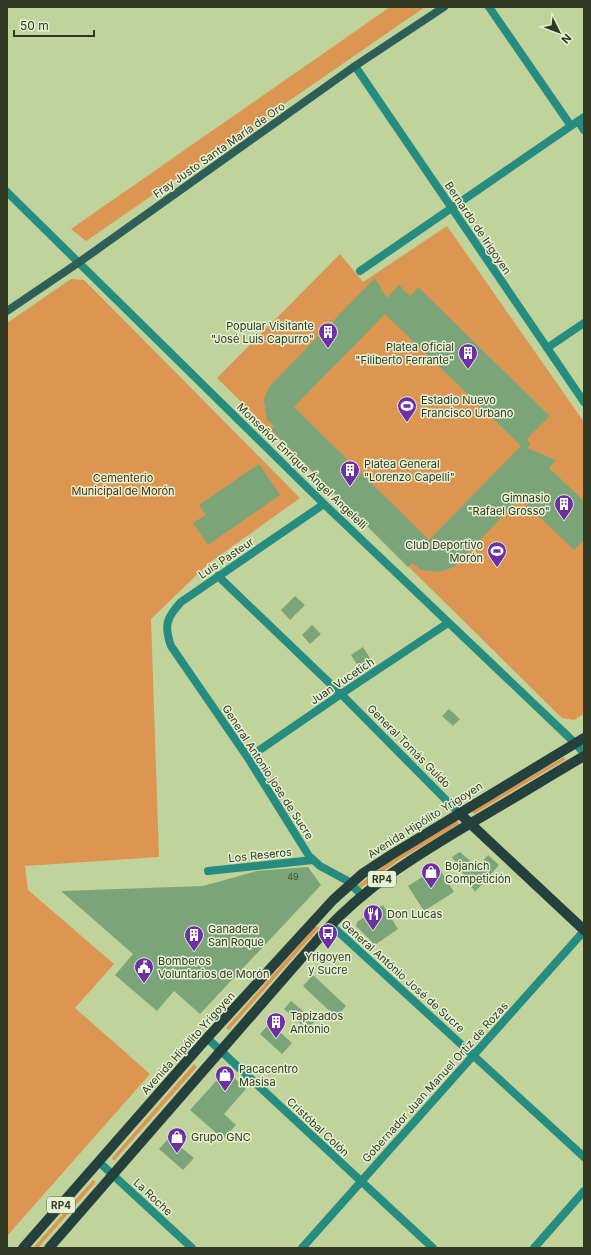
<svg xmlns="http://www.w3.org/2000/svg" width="591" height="1255" viewBox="0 0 591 1255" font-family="Inter,sans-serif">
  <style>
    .green { fill: #dc9652 }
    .building { fill: #7ba579; fill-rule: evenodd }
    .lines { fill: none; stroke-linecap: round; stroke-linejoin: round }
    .street { stroke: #268c80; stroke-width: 8 }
    .secondary { stroke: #2d5f58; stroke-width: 8 }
    .primary { stroke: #25413d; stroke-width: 10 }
    .labels { text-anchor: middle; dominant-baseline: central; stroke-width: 3; stroke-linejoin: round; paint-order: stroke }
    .number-label { font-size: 9px; fill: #445438 }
    .shield { fill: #e6f0d3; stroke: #677057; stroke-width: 1 }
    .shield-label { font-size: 10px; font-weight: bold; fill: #313922 }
    .street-label { font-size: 11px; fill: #313922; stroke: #e6f0d3 }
    .poi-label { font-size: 11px; fill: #313922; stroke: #e6f0d3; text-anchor: start }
    .park-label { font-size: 11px; fill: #4f2d07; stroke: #e6f0d3 }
  </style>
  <rect width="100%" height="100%" fill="#c0d39b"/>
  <path class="green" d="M 390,7 L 425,7 L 86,241 L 71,229 Z
    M 447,226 L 584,422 L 584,714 L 574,720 L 562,718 L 217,378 L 340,254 L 363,282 Z
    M 71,279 L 84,280 L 300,498 L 208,564 L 151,619 L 159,857 L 25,866 L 28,890 L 114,964 L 75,1008 L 150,1074 L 7,1236 L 7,323 Z
    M 564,757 L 565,760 L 474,814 L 472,811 Z
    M 457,820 L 459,824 L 399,860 L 355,892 L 353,889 L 396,857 Z
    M 316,926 L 319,928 L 229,1030 L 226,1028 Z
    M 194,1064 L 197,1067 L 114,1161 L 112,1158 Z
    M 93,1180 L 96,1182 L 38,1248 L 33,1248 Z"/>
  <path class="building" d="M 375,278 L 387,298 L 399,285 L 410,296 L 418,287 L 550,416 L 527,439 L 531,444 L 527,448 L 556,460 L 549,468 L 584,501 L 584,540 L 574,550 L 520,498 L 454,567 L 439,572 L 421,570 L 412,563 L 408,567 L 271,430 L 274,426 L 267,420 L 264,400 L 269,387 ZM 385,314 L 521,446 L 429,540 L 294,407 Z
    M 259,464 L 280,495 L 208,545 L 193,523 L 206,515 L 199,505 Z
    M 295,596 L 305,605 L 290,620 L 281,610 Z
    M 312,625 L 321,634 L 310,644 L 302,635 Z
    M 363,647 L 370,658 L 358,666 L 351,655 Z
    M 449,709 L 460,719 L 453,726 L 442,716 Z
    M 460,852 L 477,867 L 488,855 L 499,865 L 475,892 L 452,857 Z
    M 308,867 L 321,885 L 200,1014 L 174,991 L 157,1011 L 115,975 L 133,954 L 61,891 L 203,886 L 257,871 Z
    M 438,867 L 454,892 L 424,911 L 408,886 Z
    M 383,905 L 398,929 L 375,945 L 356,926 L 357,922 Z
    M 313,975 L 346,1006 L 336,1017 L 303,986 Z
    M 291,1001 L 315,1021 L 307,1030 L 284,1009 Z
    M 270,1023 L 292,1043 L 282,1054 L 260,1034 Z
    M 226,1070 L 246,1089 L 224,1114 L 236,1125 L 223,1139 L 190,1110 Z
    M 169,1138 L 194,1158 L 183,1170 L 159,1149 Z"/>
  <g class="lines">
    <path class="street" d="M 489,7 L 571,126
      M 355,66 L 584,402
      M 578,121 L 584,130
      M 7,192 L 324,504 L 575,743 L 584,753
      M 360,271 L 584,117
      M 547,348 L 584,323
      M 324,504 L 181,602 C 166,618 164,626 171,646 L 248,758 L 309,856 L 320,866 L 346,880 L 362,895
      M 218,576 L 341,694 L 459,813
      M 248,758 L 341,694 L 448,623
      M 208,871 L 313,860
      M 331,925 L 584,1157
      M 207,1038 L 433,1248
      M 99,1162 L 192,1248
      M 302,1248 L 584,931
      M 534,1248 L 584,1191"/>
    <path class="secondary" d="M 7,311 L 78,263 L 355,66 L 444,7"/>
    <path class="primary" d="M 459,813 L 584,930
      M 23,1248 L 207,1038 L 333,900 L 362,874 L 391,855 L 584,738
      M 49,1248 L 325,931 C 368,885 413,858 466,826 C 506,803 545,779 584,756"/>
  </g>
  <defs>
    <g id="building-pin" transform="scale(1)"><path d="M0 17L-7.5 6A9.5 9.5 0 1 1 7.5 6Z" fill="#6c2fa5" stroke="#e6f0d3"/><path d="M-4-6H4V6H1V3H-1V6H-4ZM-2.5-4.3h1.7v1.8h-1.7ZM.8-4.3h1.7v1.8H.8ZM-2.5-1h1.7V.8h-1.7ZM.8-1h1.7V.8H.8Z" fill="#fff"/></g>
    <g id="stadium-pin" transform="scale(1)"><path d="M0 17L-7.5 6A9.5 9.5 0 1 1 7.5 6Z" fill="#6c2fa5" stroke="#e6f0d3"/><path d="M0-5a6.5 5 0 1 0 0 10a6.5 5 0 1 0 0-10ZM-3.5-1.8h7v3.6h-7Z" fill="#fff"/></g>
    <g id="shop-pin" transform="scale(1)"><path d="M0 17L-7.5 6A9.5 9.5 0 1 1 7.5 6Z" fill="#6c2fa5" stroke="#e6f0d3"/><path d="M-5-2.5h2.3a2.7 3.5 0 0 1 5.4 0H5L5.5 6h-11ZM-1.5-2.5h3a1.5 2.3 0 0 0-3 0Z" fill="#fff"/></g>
    <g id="restaurant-pin" transform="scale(1)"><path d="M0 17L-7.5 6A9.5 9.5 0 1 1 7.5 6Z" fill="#6c2fa5" stroke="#e6f0d3"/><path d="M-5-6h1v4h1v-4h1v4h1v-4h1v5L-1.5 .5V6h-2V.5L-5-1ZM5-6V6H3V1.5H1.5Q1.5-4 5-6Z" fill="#fff"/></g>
    <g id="bus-pin" transform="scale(1)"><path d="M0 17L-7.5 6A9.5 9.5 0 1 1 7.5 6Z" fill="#6c2fa5" stroke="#e6f0d3"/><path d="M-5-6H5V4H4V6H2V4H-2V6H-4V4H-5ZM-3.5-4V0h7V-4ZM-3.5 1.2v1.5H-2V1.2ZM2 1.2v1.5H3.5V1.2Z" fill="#fff"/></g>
    <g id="civic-pin" transform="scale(1)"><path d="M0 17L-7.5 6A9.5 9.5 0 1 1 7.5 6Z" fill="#6c2fa5" stroke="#e6f0d3"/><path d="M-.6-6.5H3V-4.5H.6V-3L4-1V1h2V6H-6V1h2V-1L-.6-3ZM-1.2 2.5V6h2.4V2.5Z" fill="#fff"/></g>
  </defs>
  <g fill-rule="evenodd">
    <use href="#building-pin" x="328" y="332"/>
    <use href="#building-pin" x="468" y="353"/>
    <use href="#stadium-pin" x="407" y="406"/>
    <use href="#building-pin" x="350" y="470"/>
    <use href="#building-pin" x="564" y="504"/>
    <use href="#stadium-pin" x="497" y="551"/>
    <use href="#shop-pin" x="431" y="872"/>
    <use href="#restaurant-pin" x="373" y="914"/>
    <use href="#bus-pin" x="328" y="933"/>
    <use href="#building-pin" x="194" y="935"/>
    <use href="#civic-pin" x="144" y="967"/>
    <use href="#building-pin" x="276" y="1022"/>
    <use href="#shop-pin" x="225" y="1075"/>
    <use href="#shop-pin" x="177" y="1137"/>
  </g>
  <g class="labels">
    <g class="number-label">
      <text x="293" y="876">49</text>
    </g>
    <g class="shield">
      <rect x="368" y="871" width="28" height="16" rx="3"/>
      <rect x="47" y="1197" width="28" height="16" rx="3"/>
    </g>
    <g class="shield-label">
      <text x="382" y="879">RP4</text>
      <text x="61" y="1205">RP4</text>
    </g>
    <g class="street-label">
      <text transform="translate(219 150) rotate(-35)">Fray Justo Santa María de Oro</text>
      <text transform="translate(478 228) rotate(56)">Bernardo de Irigoyen</text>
      <text transform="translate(302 466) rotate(44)">Monseñor Enrique Ángel Angelelli</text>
      <text transform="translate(226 558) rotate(-34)">Luis Pasteur</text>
      <text transform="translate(342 681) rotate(-34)">Juan Vucetich</text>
      <text transform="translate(409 746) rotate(45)">General Tomás Guido</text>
      <text transform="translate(268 772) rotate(57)">General Antonio jose de Sucre</text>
      <text transform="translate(425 820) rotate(-32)">Avenida Hipólito Yrigoyen</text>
      <text transform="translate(260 855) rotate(-6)">Los Reseros</text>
      <text transform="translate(403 976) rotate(42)">General António José de Sucre</text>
      <text transform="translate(188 1043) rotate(-48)">Avenida Hipólito Yrigoyen</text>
      <text transform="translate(435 1082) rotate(-48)">Gobernador Juan Manuel Ortiz de Rozas</text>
      <text transform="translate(318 1127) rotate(43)">Cristóbal Colón</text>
      <text transform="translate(153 1197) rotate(43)">La Roche</text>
    </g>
    <g class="poi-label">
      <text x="314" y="326" text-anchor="end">Popular Visitante<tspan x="314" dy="13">"José Luis Capurro"</tspan></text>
      <text x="454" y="347" text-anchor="end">Platea Oficial<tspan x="454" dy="13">"Filiberto Ferrante"</tspan></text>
      <text x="421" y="400">Estadio Nuevo<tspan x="421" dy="13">Francisco Urbano</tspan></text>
      <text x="364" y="464">Platea General<tspan x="364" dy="13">"Lorenzo Capelli"</tspan></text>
      <text x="550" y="498" text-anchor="end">Gimnasio<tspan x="550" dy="13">"Rafael Grosso"</tspan></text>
      <text x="483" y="545" text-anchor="end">Club Deportivo<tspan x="483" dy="13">Morón</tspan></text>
      <text x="445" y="866">Bojanich<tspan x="445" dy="13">Competición</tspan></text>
      <text x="387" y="914">Don Lucas</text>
      <text x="208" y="929">Ganadera<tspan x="208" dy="13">San Roque</tspan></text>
      <text x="328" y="957" text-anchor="middle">Yrigoyen<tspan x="328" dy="13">y Sucre</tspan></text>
      <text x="158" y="961">Bomberos<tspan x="158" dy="13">Voluntarios de Morón</tspan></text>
      <text x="290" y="1016">Tapizados<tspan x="290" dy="13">Antonio</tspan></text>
      <text x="239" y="1069">Pacacentro<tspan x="239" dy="13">Masisa</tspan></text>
      <text x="191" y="1137">Grupo GNC</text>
    </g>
    <g class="park-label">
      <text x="123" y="478">Cementerio<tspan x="123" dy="13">Municipal de Morón</tspan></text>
    </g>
  </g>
  <rect width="591" height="1255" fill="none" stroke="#313922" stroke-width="16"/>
  <g transform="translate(559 32) rotate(132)" stroke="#e6f0d3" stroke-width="3" paint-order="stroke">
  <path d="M0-3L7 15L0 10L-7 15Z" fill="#313922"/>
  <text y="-6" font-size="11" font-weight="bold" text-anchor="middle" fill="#313922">N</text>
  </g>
  <path d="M14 30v6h80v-6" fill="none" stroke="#313922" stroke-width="2"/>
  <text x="20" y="30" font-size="12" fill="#313922" stroke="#e6f0d3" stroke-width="3" paint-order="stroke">50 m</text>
</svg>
